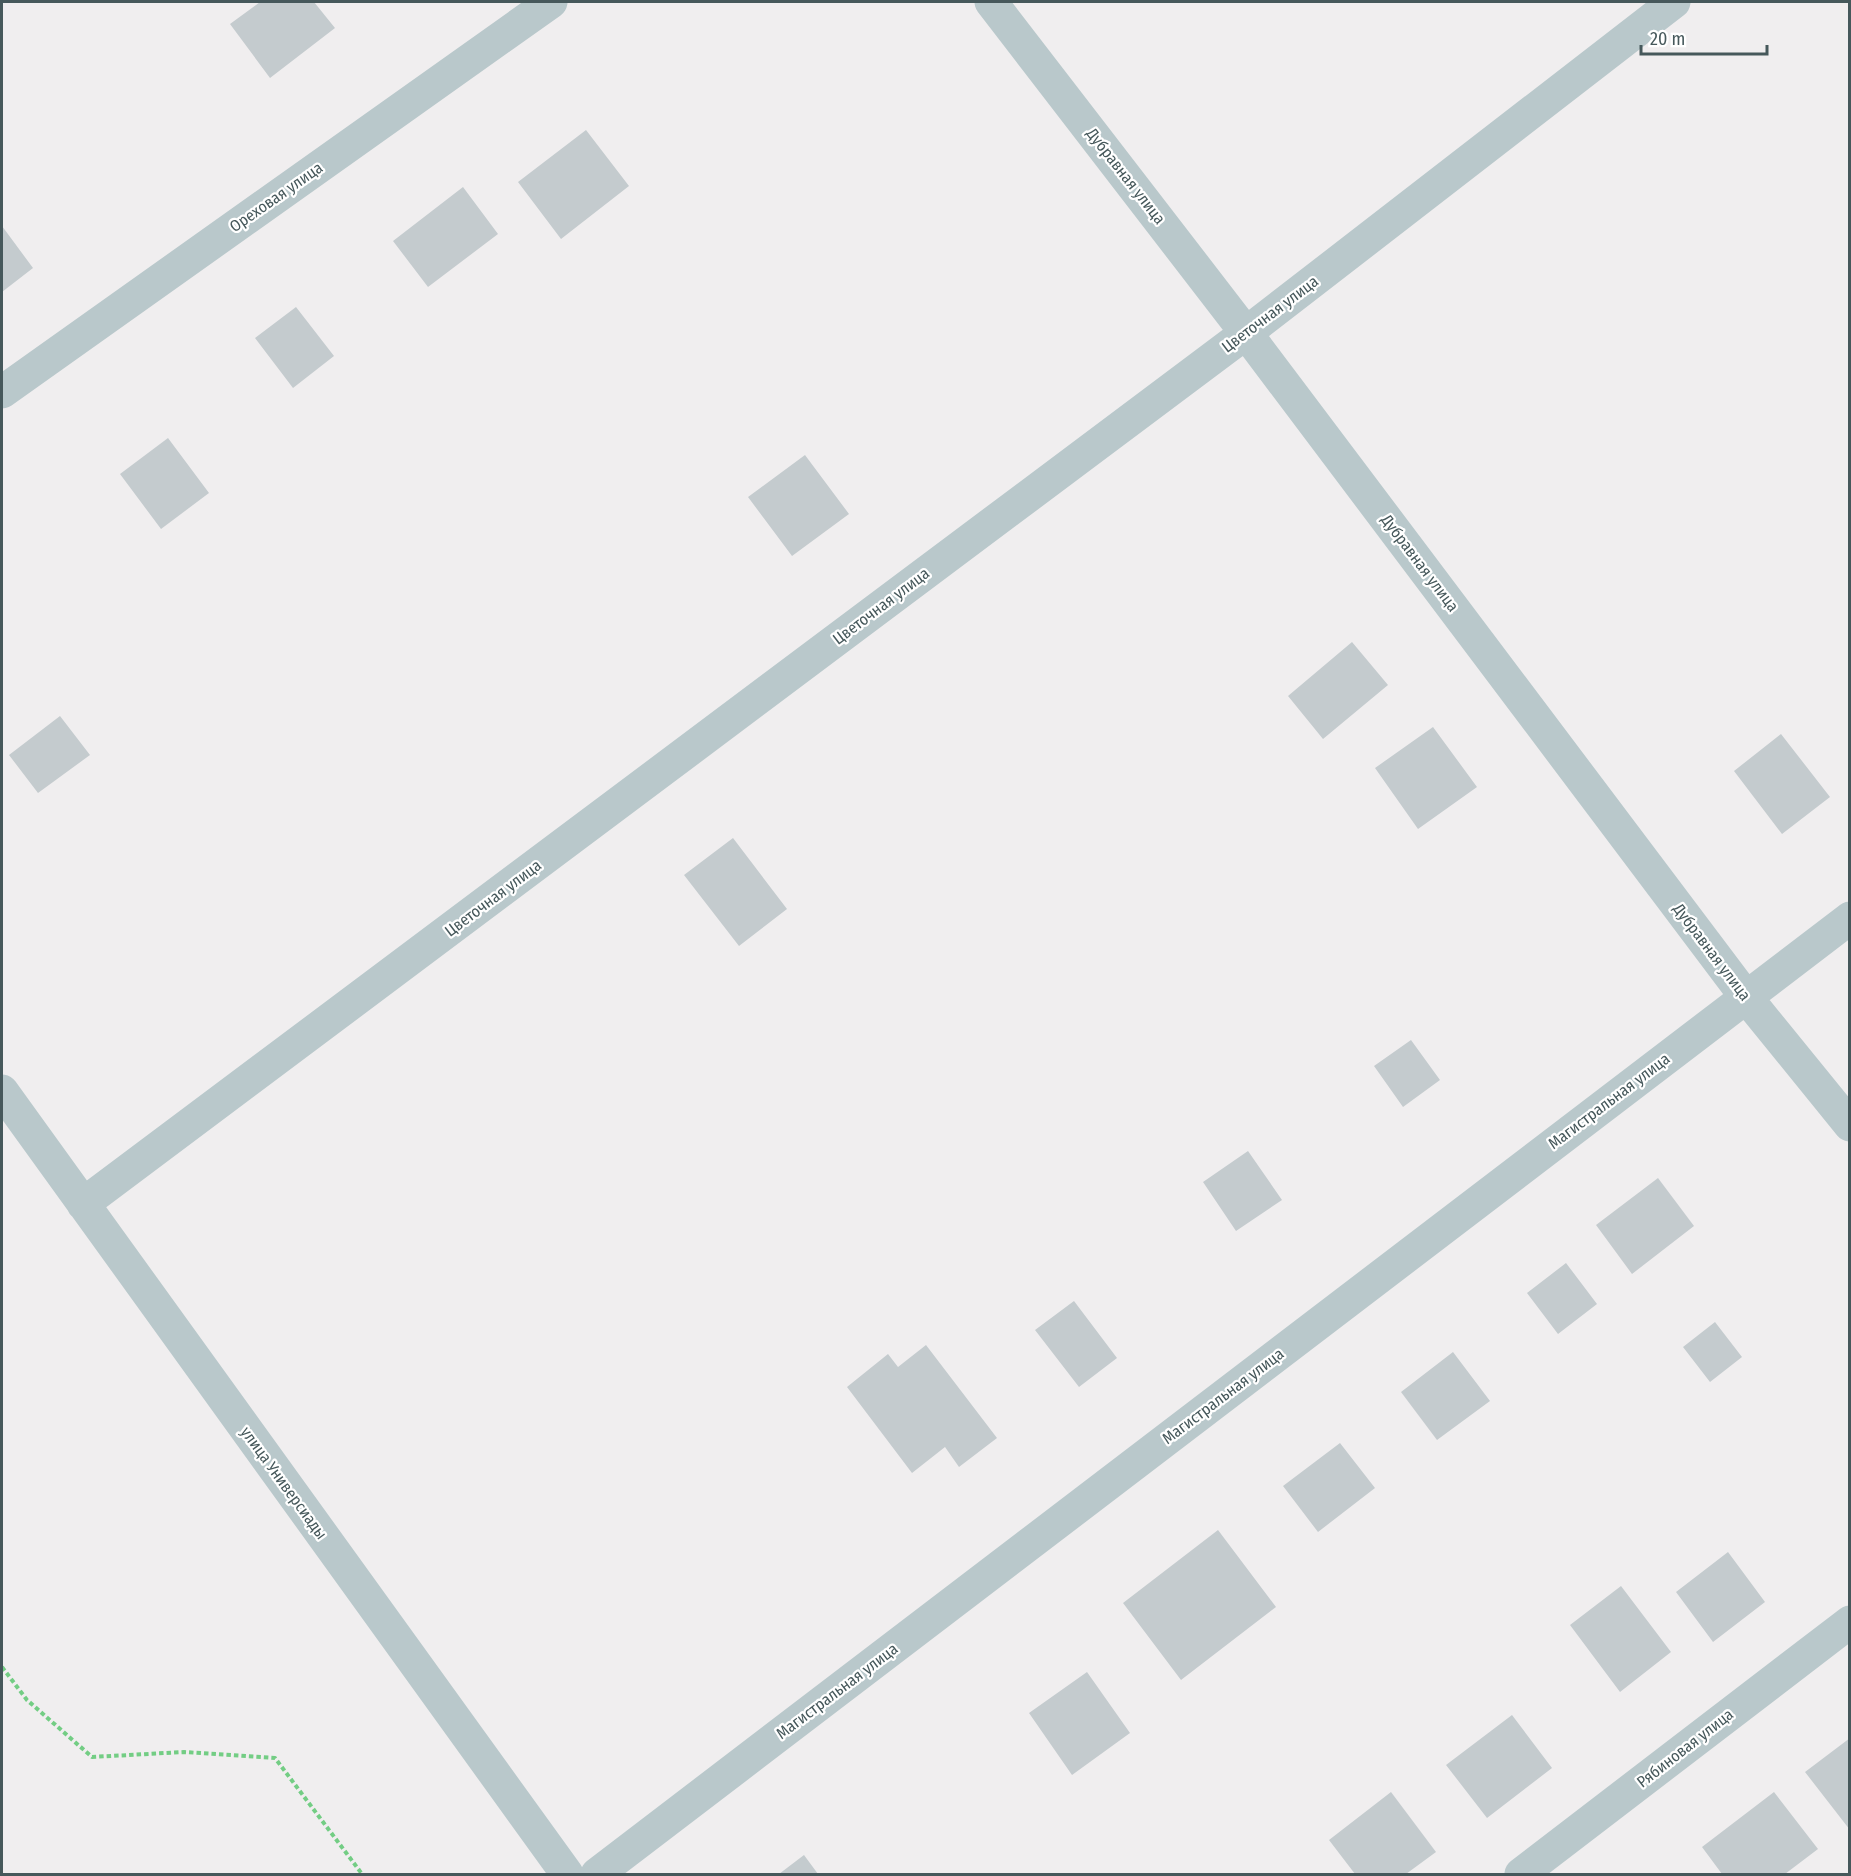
<svg xmlns="http://www.w3.org/2000/svg" width="1851" height="1876" viewBox="0 0 1851 1876" font-family="'Fira Sans Condensed',sans-serif">
  <style>
    .building { fill: #c4cbce }
    .lines { fill: none; stroke-linecap: round; stroke-linejoin: round }
    .path { stroke: #73cd84; stroke-width: 4; stroke-dasharray: 4.5 3; stroke-linecap: butt }
    .minor { stroke: #b9c8cb; stroke-width: 33 }
    .labels { text-anchor: middle; dominant-baseline: central; stroke-width: 4.5; stroke-linejoin: round; paint-order: stroke }
    .street-label { font-size: 16px; fill: #46585b; stroke: #fff }
  </style>
  <rect width="100%" height="100%" fill="#f0eeef"/>
  <path class="building" d="M 260,2 L 314,2 L 335,28 L 270,78 L 230,24 Z
    M 586,130 L 629,186 L 561,239 L 518,182 Z
    M 463,187 L 498,234 L 428,287 L 393,241 Z
    M 2,226 L 33,268 L 2,292 Z
    M 296,307 L 334,356 L 293,388 L 255,338 Z
    M 168,438 L 209,493 L 161,529 L 120,474 Z
    M 805,455 L 849,514 L 792,556 L 748,497 Z
    M 1352,642 L 1388,685 L 1323,739 L 1288,696 Z
    M 60,716 L 90,755 L 38,793 L 9,755 Z
    M 1433,727 L 1477,787 L 1418,829 L 1375,768 Z
    M 1781,734 L 1830,797 L 1782,834 L 1734,771 Z
    M 733,838 L 787,909 L 739,946 L 684,875 Z
    M 1411,1040 L 1440,1080 L 1403,1107 L 1374,1066 Z
    M 1248,1151 L 1282,1200 L 1236,1231 L 1203,1182 Z
    M 1658,1178 L 1694,1226 L 1632,1274 L 1596,1225 Z
    M 1566,1263 L 1597,1304 L 1558,1334 L 1527,1293 Z
    M 1074,1301 L 1117,1358 L 1079,1387 L 1035,1330 Z
    M 1715,1322 L 1742,1357 L 1710,1382 L 1683,1347 Z
    M 926,1345 L 997,1438 L 959,1467 L 945,1447 L 912,1473 L 847,1387 L 888,1354 L 898,1367 Z
    M 1453,1352 L 1490,1401 L 1437,1440 L 1401,1392 Z
    M 1340,1443 L 1375,1488 L 1318,1532 L 1283,1486 Z
    M 1218,1530 L 1276,1607 L 1181,1680 L 1123,1603 Z
    M 1728,1552 L 1765,1602 L 1713,1642 L 1676,1592 Z
    M 1621,1586 L 1671,1652 L 1620,1692 L 1570,1625 Z
    M 1087,1672 L 1130,1733 L 1072,1775 L 1029,1713 Z
    M 1512,1715 L 1552,1768 L 1487,1818 L 1446,1765 Z
    M 1850,1738 L 1850,1830 L 1805,1772 Z
    M 1391,1792 L 1436,1852 L 1406,1874 L 1355,1874 L 1329,1840 Z
    M 1774,1792 L 1818,1849 L 1785,1874 L 1722,1874 L 1702,1847 Z
    M 804,1855 L 818,1874 L 779,1874 Z"/>
  <g class="lines">
    <path class="path" d="M 2,1667 L 27,1700 L 92,1757 L 184,1752 L 275,1758 L 362,1874"/>
    <path class="minor" d="M 991,2 L 1246,333 L 1746,997 L 1850,1125
      M 2,392 L 551,2
      M 2,1091 L 567,1874
      M 83,1204 L 1246,333 L 1674,2
      M 597,1874 L 1850,918
      M 1521,1874 L 1850,1622"/>
  </g>
  <g class="labels">
    <g class="street-label">
      <text transform="translate(1126 176) rotate(52)">Дубравная улица</text>
      <text transform="translate(276 197) rotate(-35)">Ореховая улица</text>
      <text transform="translate(1270 314) rotate(-37)">Цветочная улица</text>
      <text transform="translate(1420 563) rotate(53)">Дубравная улица</text>
      <text transform="translate(881 606) rotate(-37)">Цветочная улица</text>
      <text transform="translate(493 898) rotate(-37)">Цветочная улица</text>
      <text transform="translate(1712 952) rotate(53)">Дубравная улица</text>
      <text transform="translate(1609 1101) rotate(-37)">Магистральная улица</text>
      <text transform="translate(1223 1396) rotate(-37)">Магистральная улица</text>
      <text transform="translate(284 1483) rotate(54)">улица Универсиады</text>
      <text transform="translate(837 1691) rotate(-37)">Магистральная улица</text>
      <text transform="translate(1685 1748) rotate(-38)">Рябиновая улица</text>
    </g>
  </g>
  <rect width="1851" height="1876" fill="none" stroke="#46585b" stroke-width="6"/>
  <path d="M1641 45v9h126v-9" fill="none" stroke="#46585b" stroke-width="3"/>
  <text x="1650" y="45" font-size="18" fill="#46585b" stroke="#ffffff" stroke-width="4.5" paint-order="stroke">20 m</text>
</svg>
